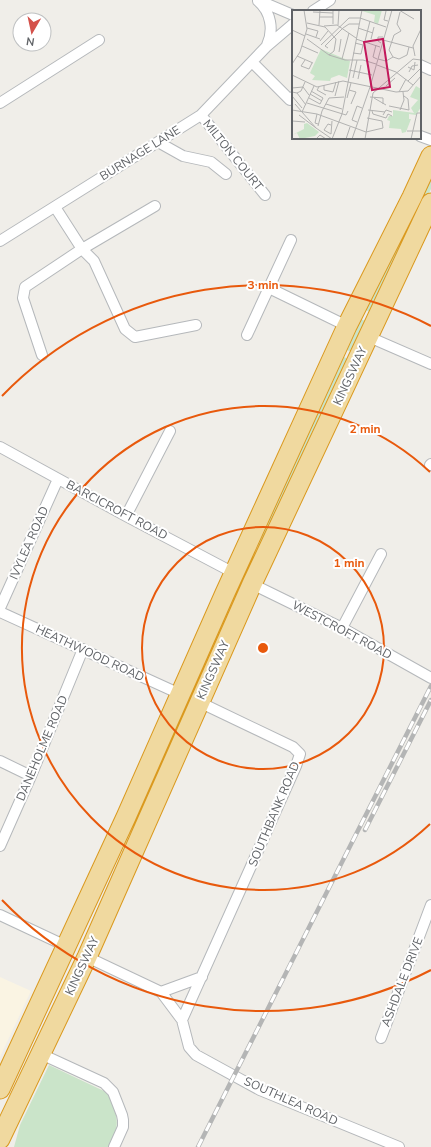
<svg xmlns="http://www.w3.org/2000/svg" width="431" height="1147" viewBox="0 0 431 1147" font-family="'Nunito Sans',sans-serif">
  <style>
    .commercial { fill: #faf4e3 }
    .green { fill: #cae4c9 }
    .lines { fill: none; stroke-linecap: round; stroke-linejoin: round }
    .street-casing { stroke: #b5b8bb; stroke-width: 12 }
    .highway-casing { stroke: #da991e; stroke-width: 21 }
    .street { stroke: #fff; stroke-width: 10 }
    .highway { stroke: #f0d99f; stroke-width: 19 }
    .rail-casing { stroke: #b4b5b5; stroke-width: 4.5 }
    .rail { stroke: #fff; stroke-width: 3; stroke-dasharray: 9; stroke-linecap: butt }
    .ring { fill: none; stroke: #e8590c; stroke-width: 2 }
    .labels { text-anchor: middle; dominant-baseline: central; stroke-width: 4; stroke-linejoin: round; paint-order: stroke }
    .street-label { font-size: 12px; fill: #606367; stroke: #fff }
    .inset-road { fill: none; stroke: #b2b2b1; stroke-width: 1 }
    .view { fill: #c2185b; fill-opacity: 0.15; stroke: #c2185b; stroke-width: 2 }
    .inset-edge { fill: none; stroke: #606367; stroke-width: 2 }
    .centre { fill: #e8590c; stroke: #fff; stroke-width: 2 }
    .ring-label { font-size: 12px; text-anchor: middle; font-weight: bold; fill: #e8590c; stroke: #fff; stroke-width: 4; stroke-linejoin: round; paint-order: stroke }
  </style>
  <rect width="100%" height="100%" fill="#f0eee9"/>
  <path class="commercial" d="M 0,977 L 31,991 L 0,1057 Z"/>
  <path class="green" d="M 431,179 L 431,189 L 371,313 L 366,310 L 411,214 Z
    M 361,319 L 367,322 L 353,353 L 347,350 Z
    M 344,357 L 350,360 L 264,548 L 257,545 Z
    M 49,1065 L 106,1092 C 113,1100 119,1118 116,1129 C 115,1135 111,1141 109,1147 L 14,1147 L 20,1125 Z"/>
  <g class="lines">
    <g class="street-casing">
      <path id="street" d="M 258,1 C 271,12 274,30 267,45
        M 260,1 L 293,15
        M 313,11 L 330,0
        M 252,62 L 290,100 L 293,97
        M 420,65 L 431,70
        M 0,103 L 99,40
        M 201,115 L 265,195
        M 420,136 L 431,140
        M 158,142 L 183,156 L 211,162 L 226,174
        M 55,207 L 82,249 L 94,261 L 125,329 L 135,337 L 196,325
        M 0,241 L 201,115 L 266,47 L 293,24
        M 269,288 L 347,326
        M 247,335 L 291,240
        M 369,337 L 431,364
        M 42,355 L 23,298 L 25,287 L 82,249 L 155,206
        M 0,447 L 126,516 L 234,573
        M 430,465 L 431,464
        M 126,516 L 170,431
        M 252,584 L 342,628 L 431,678
        M 0,608 L 58,479
        M 0,612 L 180,694
        M 342,628 L 381,554
        M 0,761 L 31,776
        M 0,846 L 31,776 L 83,649
        M 0,915 L 66,946
        M 87,957 L 161,992 L 182,1020 L 189,1047 L 196,1055 L 260,1090 L 399,1147
        M 161,992 L 202,977
        M 182,1020 L 296,766 L 300,754 L 293,747 L 199,702
        M 381,1038 L 431,905
        M 41,1054 L 104,1083 L 113,1092 L 122,1115 L 123,1120 L 123,1127 L 114,1147"/>
    </g>
    <g class="highway-casing">
      <path id="highway" d="M 0,1089 L 126,817 L 225,593 L 347,326 L 412,197 L 431,156
        M 0,1139 L 87,957 L 252,584 L 431,203"/>
    </g>
    <use href="#street" class="street"/>
    <use href="#highway" class="highway"/>
    <g class="rail-casing">
      <path id="rail" d="M 365,830 L 431,700
        M 198,1147 L 431,686"/>
    </g>
    <use href="#rail" class="rail"/>
  </g>
  <g class="ring">
    <circle cx="263" cy="648" r="121"/>
    <path d="M430 824A242 242 0 1 1 430 472"/>
    <path d="M431 970A363 363 0 0 1 2 900M2 396A363 363 0 0 1 431 326"/>
  </g>
  <g class="labels">
    <g class="street-label">
      <text transform="translate(140 153) rotate(-32)">BURNAGE LANE</text>
      <text transform="translate(233 155) rotate(51)">MILTON COURT</text>
      <text transform="translate(350 376) rotate(-65)">KINGSWAY</text>
      <text transform="translate(117 510) rotate(28)">BARCICROFT ROAD</text>
      <text transform="translate(29 543) rotate(-66)">IVYLEA ROAD</text>
      <text transform="translate(342 630) rotate(28)">WESTCROFT ROAD</text>
      <text transform="translate(90 653) rotate(25)">HEATHWOOD ROAD</text>
      <text transform="translate(213 670) rotate(-66)">KINGSWAY</text>
      <text transform="translate(42 748) rotate(-67)">DANEHOLME ROAD</text>
      <text transform="translate(274 814) rotate(-67)">SOUTHBANK ROAD</text>
      <text transform="translate(82 966) rotate(-65)">KINGSWAY</text>
      <text transform="translate(402 982) rotate(-69)">ASHDALE DRIVE</text>
      <text transform="translate(291 1101) rotate(24)">SOUTHLEA ROAD</text>
    </g>
  </g>
  <g transform="translate(292 10)">
    <rect width="129" height="129" fill="#f0eee9"/>
    <path d="M 90,0 L 86,14 L 82,12 L 83,5 L 70,1 ZM 29,39 L 58,51 L 55,68 L 47,65 L 39,68 L 38,71 L 20,70 L 23,66 L 18,63 ZM 124,76 L 129,79 L 129,97 L 124,105 L 117,104 L 117,109 L 119,109 L 114,122 L 110,123 L 109,119 L 97,118 L 98,111 L 95,110 L 97,106 L 101,106 L 101,100 L 122,103 L 119,98 L 126,90 L 118,87 ZM 15,113 L 27,122 L 23,126 L 8,129 L 5,123 L 0,125 L 12,119 L 12,114 Z" fill="#cae4c9"/>
    <path class="inset-road" d="M 107,0 L 122,9M 94,1 L 92,10 L 96,11M 21,2 L 41,3M 108,2 L 105,14 L 109,21 L 102,25 L 97,40 L 101,47 L 107,49 L 115,45 L 117,37M 28,7 L 41,7M 15,13 L 33,17 L 44,29 L 42,41 L 37,45M 41,14 L 41,0M 27,15 L 28,0M 46,15 L 47,0M 32,16 L 45,15 L 64,28M 15,18 L 26,21 L 24,27M 51,18 L 57,14 L 67,14M 66,18 L 81,23M 0,20 L 13,26M 14,24 L 28,29M 42,27 L 51,18M 15,29 L 37,45 L 53,50 L 71,50 L 84,54M 64,29 L 88,37M 79,29 L 82,17M 91,30 L 121,38M 28,31 L 36,21M 73,31 L 78,11M 89,33 L 86,31 L 86,27 L 91,27M 29,35 L 57,8 L 68,8 L 94,17M 84,35 L 81,47 L 85,49M 10,36 L 26,43M 36,38 L 33,36 L 42,27M 47,42 L 49,29M 61,43 L 69,44 L 71,35 L 63,33M 5,46 L 21,53M 123,46 L 121,36 L 129,19M 50,49 L 57,23M 86,49 L 94,51 L 101,47M 13,50 L 9,56 L 17,59 L 20,53M 0,54 L 8,42 L 15,19 L 12,0M 85,55 L 104,62 L 121,75M 116,57 L 122,60 L 123,52M 57,60 L 80,65M 117,62 L 120,56 L 126,55M 0,65 L 25,77 L 51,71 L 104,82 L 116,81 L 129,66M 61,68 L 65,50M 66,69 L 69,55M 116,71 L 129,58M 32,75 L 32,80 L 41,82 L 44,72M 94,76 L 103,68M 27,77 L 25,80 L 34,85M 0,78 L 11,77 L 17,85M 57,80 L 64,82 L 59,94M 0,82 L 5,83 L 14,95M 107,82 L 114,69M 5,83 L 9,81 L 13,72M 18,84 L 30,91M 0,86 L 10,98M 43,86 L 47,71M 78,87 L 91,88 L 91,94M 17,88 L 28,94 L 31,88 L 19,81M 55,88 L 59,73M 82,88 L 94,95M 15,93 L 54,105 L 56,101M 3,94 L 24,118 L 40,129M 34,94 L 50,99M 97,96 L 117,100 L 116,89 L 112,86M 0,100 L 25,104 L 74,122 L 91,118 L 90,111 L 75,108M 76,100 L 93,102M 108,100 L 112,90 L 111,82M 80,101 L 81,104 L 94,108 L 96,104 L 100,106M 10,102 L 22,76M 25,104 L 23,113 L 26,114M 7,105 L 24,118M 91,105 L 94,100 L 100,102M 0,111 L 13,112M 65,112 L 60,110 L 65,96 L 70,98M 39,115 L 36,114 L 32,120 L 39,124 L 40,111M 26,116 L 30,101 L 37,88 L 52,87M 115,121 L 129,121M 24,129 L 28,125 L 34,129M 40,129 L 50,104 L 70,0M 54,129 L 58,117M 60,129 L 78,77 L 100,0M 73,129 L 81,83 L 121,49 L 129,50M 119,129 L 125,103 L 129,103"/>
    <path class="view" d="M 91,29 L 98,77 L 80,80 L 72,32 Z"/>
    <rect width="129" height="129" class="inset-edge"/>
  </g>
  <circle cx="263" cy="648" r="6" class="centre"/>
  <g class="ring-label">
    <text x="263" y="289">3 min</text>
    <text x="365" y="433">2 min</text>
    <text x="349" y="567">1 min</text>
  </g>
  <g transform="translate(32 32) rotate(189)"><circle r="19" fill="#ffffff" stroke="#bfc1c2"/>
  <path d="M0-3L7 15L0 10L-7 15Z" fill="#d4514a"/>
  <text y="-6" font-size="11" font-weight="bold" text-anchor="middle" fill="#606367">N</text>
  </g>
</svg>
